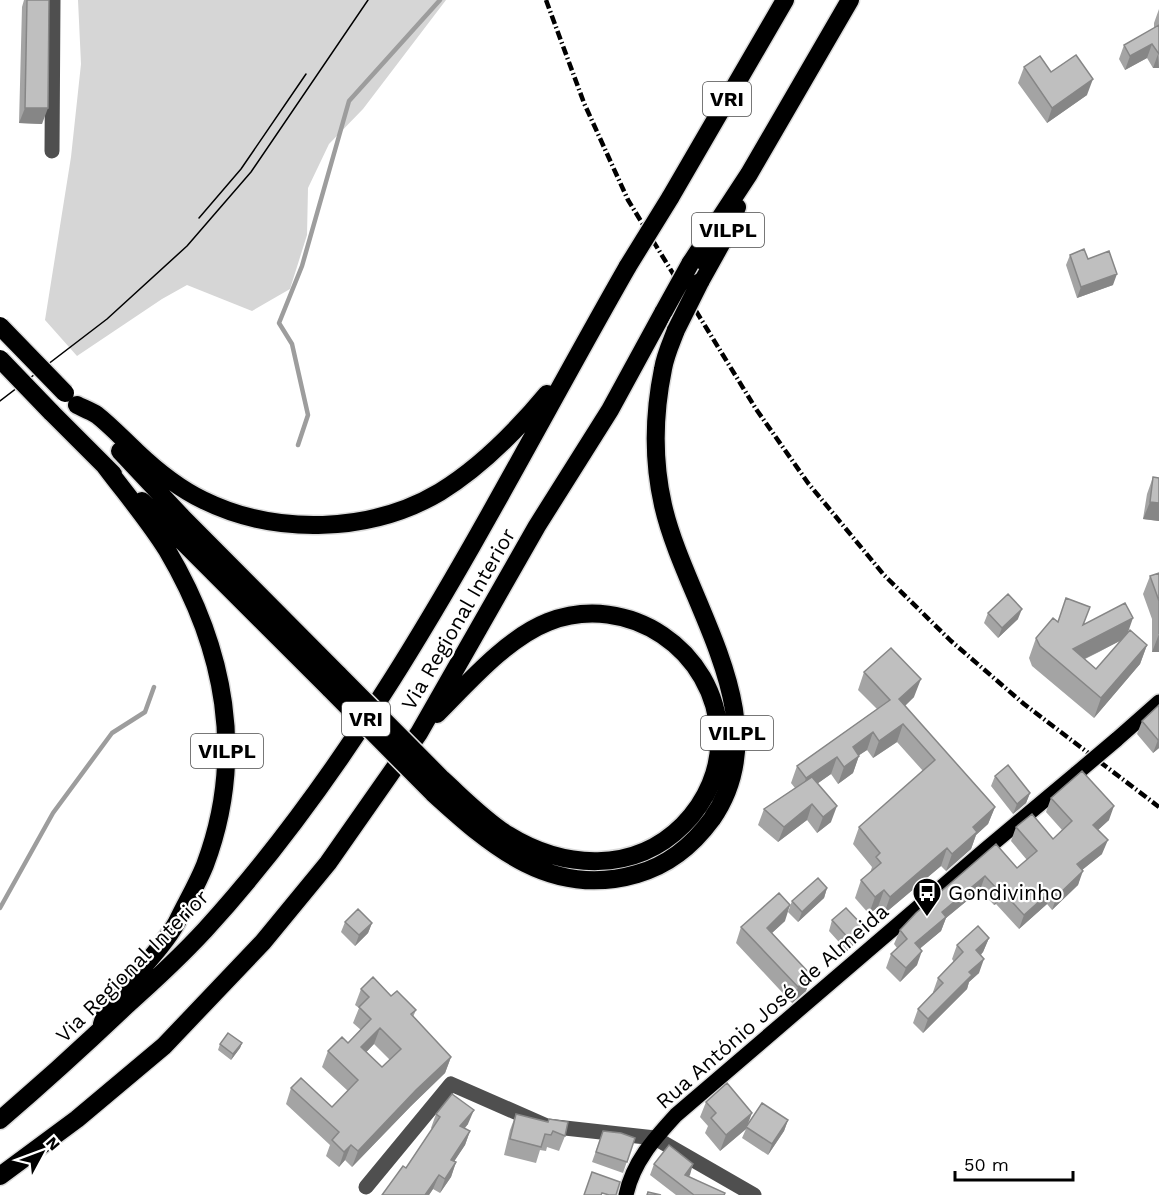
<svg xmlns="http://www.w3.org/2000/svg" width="1159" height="1195" viewBox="0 0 1159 1195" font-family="'Work Sans',sans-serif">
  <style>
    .green { fill: #d6d6d6 }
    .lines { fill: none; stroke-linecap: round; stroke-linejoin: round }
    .stream { stroke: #9d9d9d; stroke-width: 4.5 }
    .major-casing { stroke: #dbdbdb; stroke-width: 18 }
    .highway-casing { stroke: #dbdbdb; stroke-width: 21 }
    .minor { stroke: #4f4f4f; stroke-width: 15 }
    .major { stroke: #000; stroke-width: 15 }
    .highway { stroke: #000; stroke-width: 18 }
    .tram { stroke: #000; stroke-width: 1.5 }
    .rail { stroke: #000; stroke-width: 4.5; stroke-dasharray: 9 3 1.5 3; stroke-linecap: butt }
    .major-bridge-casing { stroke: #dbdbdb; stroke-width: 18; stroke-linecap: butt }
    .highway-bridge-casing { stroke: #dbdbdb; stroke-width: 21; stroke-linecap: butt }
    .major-bridge { stroke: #000; stroke-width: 15 }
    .highway-bridge { stroke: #000; stroke-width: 18 }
    .wall { fill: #a4a4a4; fill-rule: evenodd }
    .shaded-wall { fill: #868686 }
    .building { fill: #bfbfbf; stroke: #868686; stroke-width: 1.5; fill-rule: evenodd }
    .labels { text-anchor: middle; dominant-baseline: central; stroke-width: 4.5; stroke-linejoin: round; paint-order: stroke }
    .shield { fill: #fff; stroke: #4c4c4c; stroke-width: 1.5 }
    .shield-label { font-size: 20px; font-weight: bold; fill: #000 }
    .street-label { font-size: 21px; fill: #000; stroke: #fff }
    .poi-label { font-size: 21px; fill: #000; stroke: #fff; text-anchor: start }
  </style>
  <rect width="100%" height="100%" fill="#fff"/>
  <path class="green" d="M 78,0 L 446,0 L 363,109 L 329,144 L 308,188 L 307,235 L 290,289 L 252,311 L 187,285 L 162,299 L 77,356 L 45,320 L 71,157 L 81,64 Z"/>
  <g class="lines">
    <path class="stream" d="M 298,445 L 308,415 L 292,344 L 279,323 L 302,266 L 349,101 L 440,0
      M 0,908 L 53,813 L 112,733 L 145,712 L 154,687"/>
    <g class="major-casing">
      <path id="major" d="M 1116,740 L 1159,702
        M 626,1195 C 633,1162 654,1139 676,1115 L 985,850 L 1077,773"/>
    </g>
    <g class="highway-casing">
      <path id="highway" d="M 670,198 L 785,0
        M 690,264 L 749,174 L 850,0
        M 700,282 L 725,237 L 737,207
        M 77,405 C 83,408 91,411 97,415 C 111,426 124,440 137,452 C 156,470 180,489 203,500 C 276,536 371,533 440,492 C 481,467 517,430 547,394
        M 51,412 L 113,474
        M 120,451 L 182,517 L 339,675
        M 142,501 L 330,689
        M 437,714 C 468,683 507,638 548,622 C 628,591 716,650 719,736 C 721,769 706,802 683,825 C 634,874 563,869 508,835 C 484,820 463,798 442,779
        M 433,793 C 492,847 552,899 637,874 C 669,865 693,845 712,819 C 781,720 685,603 663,505 C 653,461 654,413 663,369 C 665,356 671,343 676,330
        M 102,1024 C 104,1019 105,1013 108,1007 C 113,998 122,991 129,983 C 145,964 165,944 177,922 C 186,903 197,885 205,865 C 246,756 225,648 167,550 C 149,521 126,494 105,466
        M 0,1120 C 43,1083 86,1044 127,1005 C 154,981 180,957 205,930 C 383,735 498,493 628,266
        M 0,1176 L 77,1119 L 164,1046 L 263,942 L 328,863 L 419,733 L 537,526 L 610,410 L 664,311"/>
    </g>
    <path class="minor" d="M 52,151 L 53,0
      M 366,1187 L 451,1084 L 547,1126 L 655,1138 L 754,1195"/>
    <use href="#major" class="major"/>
    <use href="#highway" class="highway"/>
    <path class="tram" d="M 199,218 L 241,169 L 306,74
      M 0,401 L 107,319 L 187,246 L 251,172 L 368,0"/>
    <path class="rail" d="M 546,0 L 584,103 L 628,200 L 756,409 L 808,483 L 884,575 L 951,641 L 1024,704 L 1159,807"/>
    <g class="major-bridge-casing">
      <path id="major-bridge" d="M 1077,773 L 1116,740"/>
    </g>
    <g class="highway-bridge-casing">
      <path id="highway-bridge" d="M 628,266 L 670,198
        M 664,311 L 690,264
        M 0,326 L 65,393
        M 676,330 L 700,282
        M 0,359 L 51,412
        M 339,675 L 442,779
        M 330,689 L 433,793"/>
    </g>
    <use href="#major-bridge" class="major-bridge"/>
    <use href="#highway-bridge" class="highway-bridge"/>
  </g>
  <path class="wall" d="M 24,0 L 49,0 L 42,124 L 19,123 L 22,7 Z
    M 1159,9 L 1159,68 L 1153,68 L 1147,58 L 1125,70 L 1119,59 L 1124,45 L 1154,28 L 1154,23 Z
    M 1024,67 L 1051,72 L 1087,95 L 1047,123 L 1018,83 Z
    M 1070,255 L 1088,259 L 1113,285 L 1077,298 L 1066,265 Z
    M 1153,477 L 1159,478 L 1159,521 L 1143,519 L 1147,494 Z
    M 1159,573 L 1159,652 L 1152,652 L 1152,619 L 1143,594 L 1150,576 Z
    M 988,613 L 1018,619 L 998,638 L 984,623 Z
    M 1058,622 L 1083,625 L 1128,632 L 1147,645 L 1140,664 L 1094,718 L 1032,666 L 1029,658 L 1036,638 ZM 1121,640 L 1096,669 L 1085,659 L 1099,652 Z
    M 864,672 L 914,697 L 905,706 L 995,807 L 988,824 L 976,835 L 971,849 L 946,871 L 941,866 L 884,914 L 878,907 L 869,914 L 855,898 L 861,880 L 870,873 L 872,867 L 853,844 L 859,827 L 923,771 L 897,742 L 873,758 L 867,750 L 859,755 L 853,773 L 838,784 L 831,774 L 818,783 L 831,822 L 817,833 L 807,820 L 778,842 L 758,825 L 764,809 L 795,788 L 791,783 L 797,766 L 877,709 L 858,690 Z
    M 1159,705 L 1159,748 L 1153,753 L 1137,734 L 1142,721 Z
    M 995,776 L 1030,793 L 1026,803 L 1013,814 L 991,786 Z
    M 1051,798 L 1109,820 L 1098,830 L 1102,854 L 1082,870 L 1078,885 L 1052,910 L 1047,904 L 1019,929 L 996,904 L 994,905 L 980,890 L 946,918 L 941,931 L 920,948 L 917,965 L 900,982 L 886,968 L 891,954 L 897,948 L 894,944 L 900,930 L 996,844 L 1017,868 L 1027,860 L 1011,841 L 1016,827 L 1053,839 L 1062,830 L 1046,812 Z
    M 827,888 L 824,898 L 798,922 L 788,912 L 792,901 Z
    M 832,920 L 864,927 L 861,938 L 847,951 L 829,931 Z
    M 785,921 L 772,933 L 811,975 L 806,991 L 792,1003 L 736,943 L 741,927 Z
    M 345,922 L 372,923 L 368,933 L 355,946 L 341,932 Z
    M 989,938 L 983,952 L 981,955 L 979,973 L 969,982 L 967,989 L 923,1033 L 913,1023 L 918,1009 L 933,993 L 933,992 L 938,978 L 954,962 L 952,959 L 957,945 Z
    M 361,989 L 391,996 L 416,1010 L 413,1017 L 451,1057 L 445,1073 L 411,1106 L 352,1167 L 345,1160 L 339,1167 L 326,1156 L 330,1145 L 286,1104 L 291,1088 L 332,1107 L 348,1091 L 322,1067 L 328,1051 L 348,1043 L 361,1030 L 353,1023 L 359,1008 L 355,1005 ZM 374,1044 L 390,1060 L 382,1067 L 366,1052 Z
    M 242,1043 L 240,1048 L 231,1060 L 218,1050 L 220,1044 Z
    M 706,1102 L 748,1125 L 788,1120 L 784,1131 L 768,1155 L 742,1138 L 746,1129 L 720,1151 L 705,1133 L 708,1126 L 700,1117 Z
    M 436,1114 L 468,1124 L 465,1128 L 470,1131 L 465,1145 L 454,1161 L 456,1162 L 451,1177 L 440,1193 L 433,1189 L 429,1195 L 382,1195 L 406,1168 L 432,1129 L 431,1128 Z
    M 516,1114 L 565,1136 L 559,1151 L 547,1147 L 546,1151 L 540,1150 L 536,1163 L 504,1155 L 510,1130 Z
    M 603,1131 L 635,1138 L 623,1173 L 592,1162 Z
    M 654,1164 L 693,1164 L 689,1176 L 724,1195 L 676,1195 L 650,1175 Z"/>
  <path class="shaded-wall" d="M 1152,44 L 1147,58 L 1125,70 L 1130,56 Z
    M 1158,54 L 1159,68 L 1153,68 Z
    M 1093,79 L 1087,95 L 1047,123 L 1052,108 Z
    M 25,108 L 48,108 L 42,124 L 19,123 Z
    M 1117,274 L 1113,285 L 1077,298 L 1081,287 Z
    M 1150,502 L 1159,503 L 1159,521 L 1143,519 Z
    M 1022,609 L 1018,619 L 998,638 L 1002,628 Z
    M 1133,618 L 1126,638 L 1066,668 L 1073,649 Z
    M 1159,634 L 1159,652 L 1152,652 Z
    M 1147,645 L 1140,664 L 1094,718 L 1101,698 Z
    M 921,679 L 914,697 L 893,717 L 899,699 Z
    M 903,724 L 897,742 L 873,758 L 879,741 Z
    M 873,732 L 867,750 L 846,764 L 853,747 Z
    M 1159,739 L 1159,748 L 1153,753 L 1158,740 Z
    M 859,756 L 853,773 L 838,784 L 844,767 Z
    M 837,757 L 831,774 L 800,796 L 806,778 Z
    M 1030,793 L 1026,803 L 1013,814 L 1017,804 Z
    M 812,804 L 807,820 L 778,842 L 784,827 Z
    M 837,806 L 831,822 L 817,833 L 823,817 Z
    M 1114,806 L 1109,820 L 1088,839 L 1093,825 Z
    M 995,807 L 988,824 L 976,835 L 971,849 L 946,871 L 952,854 L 973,827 Z
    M 1108,840 L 1102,854 L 1072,878 L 1077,864 Z
    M 947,848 L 941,866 L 884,914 L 890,897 Z
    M 1083,871 L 1078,885 L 1052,910 L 1057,896 Z
    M 985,876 L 980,890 L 946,918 L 941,931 L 910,957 L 915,943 L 942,912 Z
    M 827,888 L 824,898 L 798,922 L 802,912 Z
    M 884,890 L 878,907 L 869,914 L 875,897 Z
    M 1001,890 L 996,904 L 994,905 L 999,891 Z
    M 1052,890 L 1047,904 L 1019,929 L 1024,915 Z
    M 790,905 L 785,921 L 761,943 L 767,928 Z
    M 372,923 L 368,933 L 355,946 L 359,935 Z
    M 864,927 L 861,938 L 847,951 L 850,940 Z
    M 989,938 L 983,952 L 971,964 L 976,950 Z
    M 922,951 L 917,965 L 900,982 L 906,968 Z
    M 984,959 L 979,973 L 969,982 L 967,989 L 923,1033 L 928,1019 L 969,972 Z
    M 811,975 L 806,991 L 792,1003 L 798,987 Z
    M 380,1028 L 374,1044 L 356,1063 L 361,1047 Z
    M 242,1043 L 240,1048 L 231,1060 L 233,1054 Z
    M 451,1057 L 445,1073 L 411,1106 L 352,1167 L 358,1151 L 416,1090 Z
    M 474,1110 L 468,1124 L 454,1140 L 460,1126 Z
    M 752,1113 L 746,1129 L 720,1151 L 726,1135 Z
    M 788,1120 L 784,1131 L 768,1155 L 772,1144 Z
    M 470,1131 L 465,1145 L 446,1174 L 451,1160 Z
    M 351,1145 L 345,1160 L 339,1167 L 344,1152 Z
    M 456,1162 L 451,1177 L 440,1193 L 445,1179 Z
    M 693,1164 L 690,1175 L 682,1185 L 685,1175 Z
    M 439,1175 L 433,1189 L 429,1195 L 425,1195 Z"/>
  <path class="building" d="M 27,0 L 49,0 L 48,108 L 25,108 Z
    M 1159,25 L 1159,54 L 1152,44 L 1130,56 L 1124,45 Z
    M 1076,55 L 1093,79 L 1052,108 L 1024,67 L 1040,56 L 1051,72 Z
    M 1084,249 L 1088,259 L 1109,251 L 1117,274 L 1081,287 L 1070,255 Z
    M 1153,477 L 1159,478 L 1159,503 L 1150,502 Z
    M 1159,573 L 1159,634 L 1159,601 L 1150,576 Z
    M 1008,594 L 1022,609 L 1002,628 L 988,613 Z
    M 1066,598 L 1090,607 L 1083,625 L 1125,603 L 1133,618 L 1073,649 L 1096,669 L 1130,630 L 1147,645 L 1101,698 L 1040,646 L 1036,638 L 1053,618 L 1058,622 Z
    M 891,648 L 921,679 L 899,699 L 995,807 L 973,827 L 977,832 L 952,854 L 947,848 L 890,897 L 884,890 L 875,897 L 861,880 L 881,863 L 876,857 L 880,853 L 859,827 L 935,760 L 903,724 L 879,741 L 873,732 L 853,747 L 859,756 L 844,767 L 837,757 L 806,778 L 797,766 L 890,700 L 864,672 Z
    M 1159,705 L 1159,739 L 1158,740 L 1142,721 Z
    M 1008,765 L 1030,793 L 1017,804 L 995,776 Z
    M 1082,771 L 1114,806 L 1093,825 L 1108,840 L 1077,864 L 1083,871 L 1057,896 L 1052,890 L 1024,915 L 1001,890 L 999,891 L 985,876 L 942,912 L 946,917 L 915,943 L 922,951 L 906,968 L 891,954 L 907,939 L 900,930 L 916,913 L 996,844 L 1017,868 L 1037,851 L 1016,827 L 1032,814 L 1053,839 L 1072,821 L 1051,798 Z
    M 812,777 L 837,806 L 823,817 L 812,804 L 784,827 L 764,809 Z
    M 818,878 L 827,888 L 802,912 L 792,901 Z
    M 779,893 L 790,905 L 767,928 L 811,975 L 798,987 L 741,927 Z
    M 846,908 L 864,927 L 850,940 L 832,920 Z
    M 358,909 L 372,923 L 359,935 L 345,922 Z
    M 978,926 L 989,938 L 976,950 L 984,959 L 969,972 L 972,975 L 928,1019 L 918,1009 L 943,983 L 938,978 L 963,952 L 957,945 Z
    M 373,977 L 391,996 L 397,991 L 416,1010 L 411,1014 L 451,1057 L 416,1090 L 358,1151 L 351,1145 L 344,1152 L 332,1140 L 339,1132 L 291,1088 L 301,1078 L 332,1107 L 358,1080 L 328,1051 L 342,1037 L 348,1043 L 371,1019 L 359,1007 L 369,997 L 361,989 ZM 380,1028 L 401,1049 L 382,1067 L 361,1047 Z
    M 228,1033 L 242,1043 L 233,1054 L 220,1044 Z
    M 727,1083 L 752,1113 L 726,1135 L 711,1118 L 716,1113 L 706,1102 Z
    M 452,1094 L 474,1110 L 460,1126 L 470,1131 L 451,1160 L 456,1162 L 445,1179 L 439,1175 L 425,1195 L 382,1195 L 403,1166 L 406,1168 L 440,1117 L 436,1114 Z
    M 762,1103 L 788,1120 L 772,1144 L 746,1127 Z
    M 516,1114 L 548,1122 L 549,1119 L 568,1122 L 565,1136 L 553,1131 L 551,1135 L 545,1134 L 541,1147 L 510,1139 Z
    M 603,1131 L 621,1133 L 635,1138 L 627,1162 L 596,1152 Z
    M 669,1145 L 693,1164 L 685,1175 L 725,1193 L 724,1195 L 694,1195 L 654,1164 Z
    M 592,1172 L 620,1182 L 616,1195 L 609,1195 L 602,1193 L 601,1195 L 584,1195 Z
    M 648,1192 L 661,1195 L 647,1195 Z"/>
  <defs>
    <g id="bus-pin" transform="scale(1.5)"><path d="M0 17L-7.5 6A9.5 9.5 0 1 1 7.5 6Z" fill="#000" stroke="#fff"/><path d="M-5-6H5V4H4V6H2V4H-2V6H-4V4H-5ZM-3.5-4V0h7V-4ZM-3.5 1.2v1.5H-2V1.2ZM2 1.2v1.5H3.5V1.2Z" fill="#fff"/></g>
  </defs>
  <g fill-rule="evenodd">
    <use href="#bus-pin" x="927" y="892"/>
  </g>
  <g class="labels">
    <g class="shield">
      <rect x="703" y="82" width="48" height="34" rx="4.5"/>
      <rect x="692" y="213" width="72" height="34" rx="4.5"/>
      <rect x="342" y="702" width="48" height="34" rx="4.5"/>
      <rect x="701" y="716" width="72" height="34" rx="4.5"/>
      <rect x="191" y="734" width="72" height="34" rx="4.5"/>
    </g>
    <g class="shield-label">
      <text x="727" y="99">VRI</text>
      <text x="728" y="230">VILPL</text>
      <text x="366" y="719">VRI</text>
      <text x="737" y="733">VILPL</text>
      <text x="227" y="751">VILPL</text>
    </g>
    <g class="street-label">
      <text transform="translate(458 619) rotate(-60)">Via Regional Interior</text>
      <text transform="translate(132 966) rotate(-45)">Via Regional Interior</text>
      <text transform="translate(772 1006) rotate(-41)">Rua António José de Almeida</text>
    </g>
    <g class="poi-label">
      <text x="948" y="892">Gondivinho</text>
    </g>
  </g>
  <g transform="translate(42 1153) rotate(49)" stroke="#ffffff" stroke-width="4.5" paint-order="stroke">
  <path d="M0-4.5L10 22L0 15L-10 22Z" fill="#000000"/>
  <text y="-9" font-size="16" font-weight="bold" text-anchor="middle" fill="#000000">N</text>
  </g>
  <path d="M955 1171v9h118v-9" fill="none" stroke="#000000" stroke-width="3"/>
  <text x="964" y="1171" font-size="18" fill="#000000" stroke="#ffffff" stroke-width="4.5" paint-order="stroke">50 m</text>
</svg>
